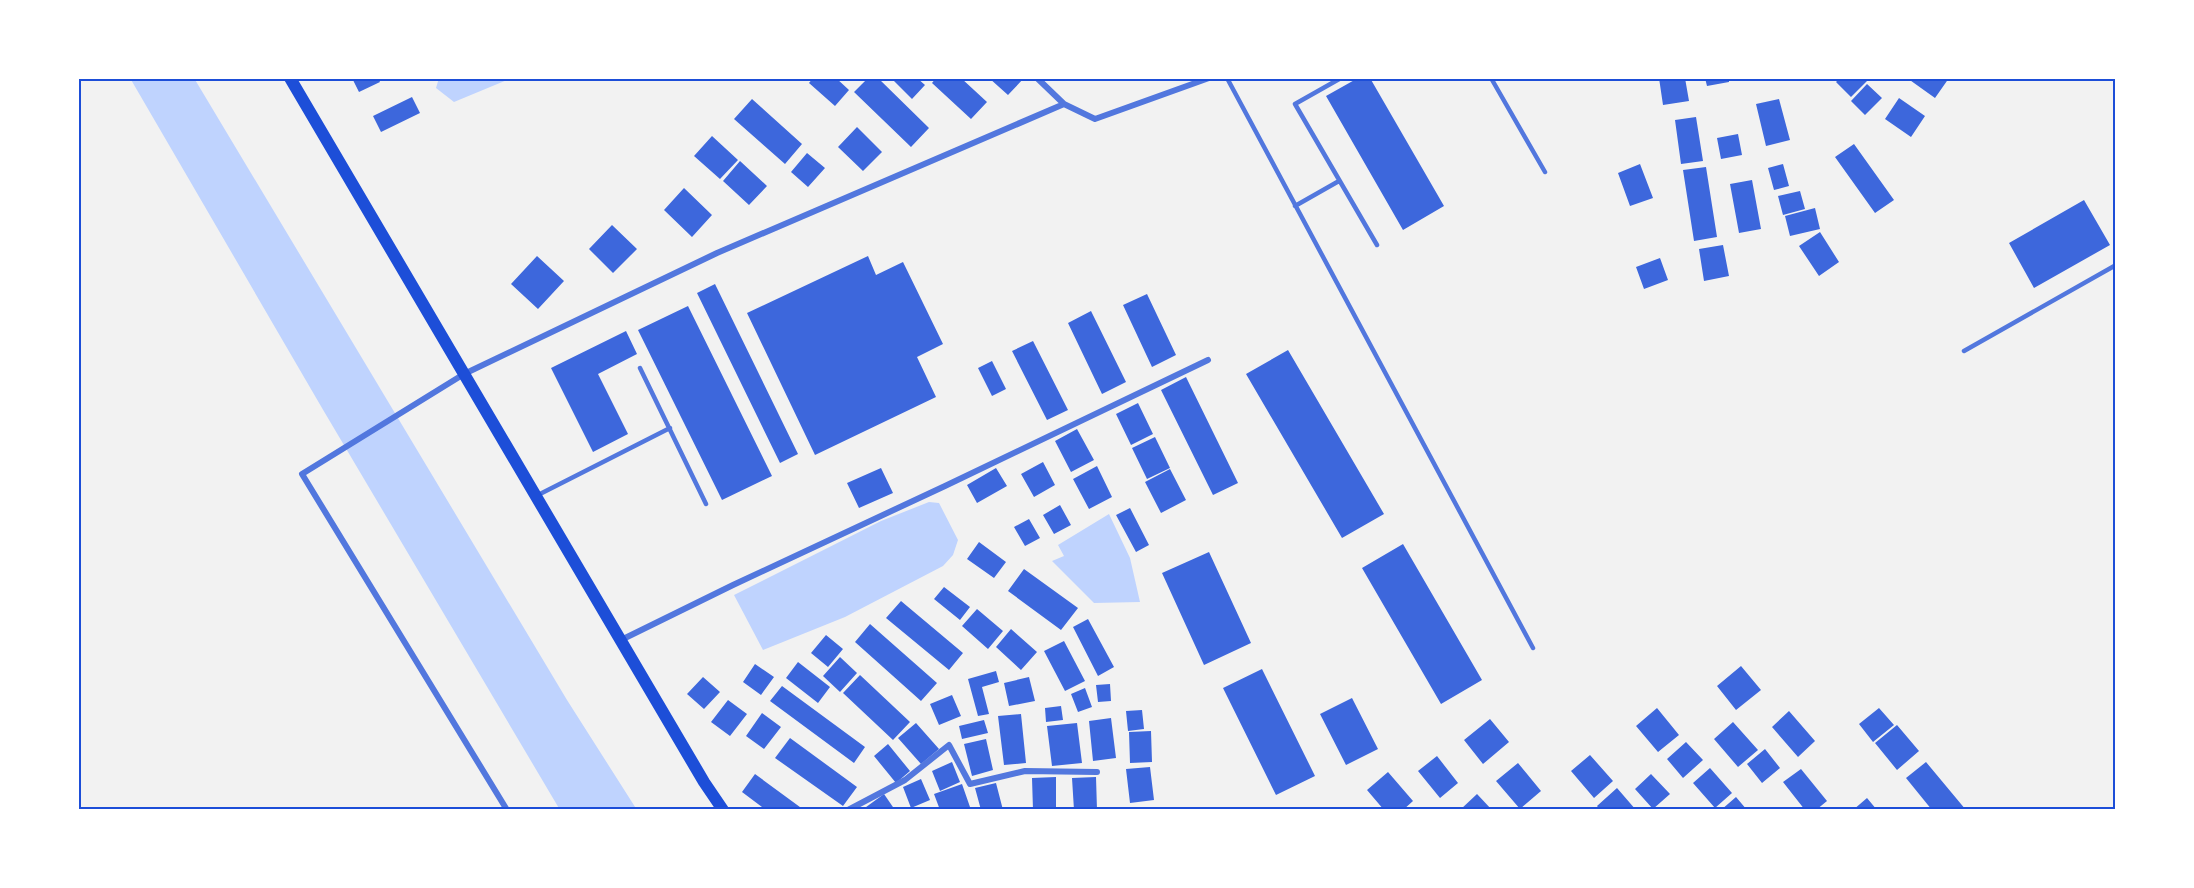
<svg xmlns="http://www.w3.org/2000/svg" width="2194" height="888" viewBox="0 0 2194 888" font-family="Figtree,sans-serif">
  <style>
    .water { fill: #bfd3fe }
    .building { fill: #3d67dc }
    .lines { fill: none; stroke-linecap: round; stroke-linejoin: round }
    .service { stroke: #5277de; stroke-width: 4.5 }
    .minor { stroke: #5277de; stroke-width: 6 }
    .secondary { stroke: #1d4ed8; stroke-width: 12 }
    .neatline { fill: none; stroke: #1d4ed8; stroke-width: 2 }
  </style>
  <rect width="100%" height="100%" fill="#f2f2f2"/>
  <path class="water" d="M 130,78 L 194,78 L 567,700 L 637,810 L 560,810 L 322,408 Z
    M 439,78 L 512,78 L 454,102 L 436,88 Z
    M 929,502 L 939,503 L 958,540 L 953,555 L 943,566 L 845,617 L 763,650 L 734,595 L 881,521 Z
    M 1109,514 L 1130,558 L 1140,602 L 1094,603 L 1052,561 L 1064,556 L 1058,545 Z"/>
  <path class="building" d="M 352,78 L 378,78 L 380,82 L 359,92 Z
    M 813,78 L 836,78 L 849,90 L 835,106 L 809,83 Z
    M 868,78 L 878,78 L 929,128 L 911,147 L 854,92 Z
    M 891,78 L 917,78 L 925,85 L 912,99 Z
    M 936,78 L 961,78 L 987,102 L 971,119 L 932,83 Z
    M 989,78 L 1024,78 L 1008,95 Z
    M 1358,78 L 1370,78 L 1444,206 L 1403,230 L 1326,96 Z
    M 1659,78 L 1685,78 L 1689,101 L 1663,105 Z
    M 1705,78 L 1729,78 L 1729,82 L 1707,86 Z
    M 1840,78 L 1868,78 L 1869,79 L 1851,97 L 1836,82 Z
    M 1907,78 L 1949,78 L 1935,98 Z
    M 1867,84 L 1882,98 L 1865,115 L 1851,101 Z
    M 412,97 L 420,113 L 381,132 L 373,116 Z
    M 1899,98 L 1925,116 L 1911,137 L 1885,119 Z
    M 752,99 L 802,144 L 785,164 L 734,119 Z
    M 1779,99 L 1790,140 L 1766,146 L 1756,104 Z
    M 1696,117 L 1703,161 L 1681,164 L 1675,120 Z
    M 857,127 L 882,152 L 863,171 L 838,147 Z
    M 1738,134 L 1742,155 L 1721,159 L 1717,138 Z
    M 712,136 L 738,160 L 720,179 L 694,156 Z
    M 1854,144 L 1894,200 L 1875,213 L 1835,157 Z
    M 807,153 L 825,168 L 808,187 L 791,172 Z
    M 740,161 L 767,186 L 749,205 L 723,181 Z
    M 1640,164 L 1653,198 L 1630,206 L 1618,173 Z
    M 1783,164 L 1789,186 L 1774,190 L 1768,168 Z
    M 1706,167 L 1717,237 L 1694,241 L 1683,170 Z
    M 1752,180 L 1761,229 L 1739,233 L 1730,184 Z
    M 684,188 L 712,215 L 692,237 L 664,210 Z
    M 1800,191 L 1805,209 L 1783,215 L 1778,196 Z
    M 2084,200 L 2110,245 L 2034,288 L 2009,243 Z
    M 1815,208 L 1820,229 L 1790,236 L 1785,216 Z
    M 612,225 L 637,249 L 613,273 L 589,249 Z
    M 1820,232 L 1839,262 L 1819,276 L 1799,246 Z
    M 1723,245 L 1729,276 L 1704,281 L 1699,249 Z
    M 537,256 L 564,281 L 538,309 L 511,284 Z
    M 868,256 L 876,275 L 903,262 L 943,344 L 917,357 L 936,397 L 815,455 L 747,313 Z
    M 1660,258 L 1668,280 L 1644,289 L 1636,267 Z
    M 715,284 L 798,454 L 780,463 L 697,293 Z
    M 1147,294 L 1176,355 L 1152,367 L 1123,305 Z
    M 688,306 L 772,476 L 722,500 L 638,330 Z
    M 1091,311 L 1126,382 L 1102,394 L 1068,323 Z
    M 626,331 L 637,354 L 598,374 L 628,434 L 593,452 L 551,368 Z
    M 1033,341 L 1068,410 L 1047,420 L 1012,351 Z
    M 1288,350 L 1384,514 L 1342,538 L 1246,374 Z
    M 992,361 L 1006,389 L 992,396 L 978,368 Z
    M 1186,377 L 1238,483 L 1213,495 L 1161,390 Z
    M 1138,403 L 1153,434 L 1131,445 L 1116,414 Z
    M 1077,429 L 1094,460 L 1071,472 L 1055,441 Z
    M 1155,437 L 1170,468 L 1147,479 L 1132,448 Z
    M 1043,462 L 1055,485 L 1034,497 L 1021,474 Z
    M 1097,466 L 1112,497 L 1089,509 L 1073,479 Z
    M 881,468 L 893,493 L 859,508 L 847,483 Z
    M 996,468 L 1007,486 L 977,503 L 967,485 Z
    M 1170,469 L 1186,500 L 1161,513 L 1145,482 Z
    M 1060,505 L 1071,525 L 1054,534 L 1043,515 Z
    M 1130,508 L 1149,545 L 1136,552 L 1116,515 Z
    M 1029,519 L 1040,538 L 1025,546 L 1014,527 Z
    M 979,542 L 1006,562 L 994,578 L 967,559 Z
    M 1403,544 L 1482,680 L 1441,704 L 1362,568 Z
    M 1209,552 L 1251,643 L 1204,665 L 1162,573 Z
    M 1024,569 L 1078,608 L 1061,630 L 1008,591 Z
    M 944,587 L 970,607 L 960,620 L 934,599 Z
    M 901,601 L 963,653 L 949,670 L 886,618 Z
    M 977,609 L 1003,631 L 988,649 L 962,626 Z
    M 1088,619 L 1114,667 L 1098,676 L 1073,627 Z
    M 870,624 L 937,683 L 921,701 L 855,642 Z
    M 1011,629 L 1037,652 L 1021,670 L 996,647 Z
    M 826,635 L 843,649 L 828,667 L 811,653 Z
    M 1064,641 L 1085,681 L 1065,691 L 1044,651 Z
    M 840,657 L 857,673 L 840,692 L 823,676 Z
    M 798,662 L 830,687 L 818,703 L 786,678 Z
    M 755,664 L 774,677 L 761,695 L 743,682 Z
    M 1741,666 L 1761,690 L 1736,710 L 1717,686 Z
    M 1262,669 L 1315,776 L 1276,795 L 1223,688 Z
    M 996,671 L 999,682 L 982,687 L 989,714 L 978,716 L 968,679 Z
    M 860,675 L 910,722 L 893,740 L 843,693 Z
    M 703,677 L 720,692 L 704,709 L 687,694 Z
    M 1029,677 L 1035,701 L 1009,706 L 1004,683 Z
    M 1110,684 L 1111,701 L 1098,702 L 1096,685 Z
    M 782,686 L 865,747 L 854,763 L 770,701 Z
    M 1085,688 L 1092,707 L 1078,712 L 1071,694 Z
    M 952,695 L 961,716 L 939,725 L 930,704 Z
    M 1352,698 L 1378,749 L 1346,765 L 1320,714 Z
    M 728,700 L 747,714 L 730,736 L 711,722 Z
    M 1061,706 L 1063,720 L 1046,722 L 1045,708 Z
    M 1657,708 L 1679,735 L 1658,752 L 1636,726 Z
    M 1879,708 L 1894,725 L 1873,742 L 1859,724 Z
    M 1142,710 L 1144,729 L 1128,731 L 1126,711 Z
    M 1789,711 L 1815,741 L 1798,757 L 1772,727 Z
    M 762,713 L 781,727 L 764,749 L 746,736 Z
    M 1021,714 L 1026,763 L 1004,765 L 998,716 Z
    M 1111,718 L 1116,758 L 1093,761 L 1089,721 Z
    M 1490,719 L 1509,742 L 1483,764 L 1464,740 Z
    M 984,720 L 988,733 L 962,739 L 959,726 Z
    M 1733,722 L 1758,750 L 1738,767 L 1714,739 Z
    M 916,723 L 939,749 L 921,764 L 898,738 Z
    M 1077,723 L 1082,763 L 1052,766 L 1047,726 Z
    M 1897,725 L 1919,751 L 1897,770 L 1875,743 Z
    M 1151,731 L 1152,762 L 1130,763 L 1129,732 Z
    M 790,738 L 857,787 L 843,806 L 775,758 Z
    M 986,739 L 993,770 L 972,776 L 964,744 Z
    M 1686,742 L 1703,760 L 1683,778 L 1667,759 Z
    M 888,744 L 910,771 L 896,783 L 874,756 Z
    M 1765,749 L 1780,768 L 1762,783 L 1747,764 Z
    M 1590,755 L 1613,781 L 1594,798 L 1571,771 Z
    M 1437,756 L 1458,783 L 1440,798 L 1418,771 Z
    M 952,762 L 960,782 L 940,791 L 932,771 Z
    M 1926,762 L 1966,810 L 1932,810 L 1906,778 Z
    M 1518,763 L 1541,791 L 1520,809 L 1496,781 Z
    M 1150,767 L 1154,800 L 1130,803 L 1126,769 Z
    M 1710,768 L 1732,793 L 1715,808 L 1693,783 Z
    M 1801,769 L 1827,801 L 1816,810 L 1805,810 L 1783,782 Z
    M 1388,772 L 1413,801 L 1403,810 L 1384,810 L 1367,790 Z
    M 755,774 L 804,810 L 766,810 L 742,792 Z
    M 1651,774 L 1670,794 L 1653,809 L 1635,789 Z
    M 1056,777 L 1056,810 L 1033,810 L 1032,778 Z
    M 1096,777 L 1097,810 L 1074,810 L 1072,778 Z
    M 921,779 L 930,800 L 911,808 L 903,787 Z
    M 996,783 L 1003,810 L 981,810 L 975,788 Z
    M 962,784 L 970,807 L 962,810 L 940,810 L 934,794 Z
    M 1617,788 L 1636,810 L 1600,810 L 1597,806 Z
    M 884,794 L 895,810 L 862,810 Z
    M 1477,794 L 1492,810 L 1460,810 Z
    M 1736,797 L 1747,810 L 1721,810 Z
    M 1867,798 L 1877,810 L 1853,810 Z"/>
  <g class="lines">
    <path class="service" d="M 1227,78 L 1533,648
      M 1341,78 L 1295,104 L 1377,245
      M 1491,78 L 1545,172
      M 1295,206 L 1339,181
      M 1964,351 L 2116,265
      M 640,368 L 706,504
      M 538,495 L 670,428"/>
    <path class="minor" d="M 1037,78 L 1064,104
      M 621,640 L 733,585 L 945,486 L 1208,360
      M 507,810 L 302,474 L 464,374 L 717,253 L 1064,104 L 1095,119 L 1209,78
      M 848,810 L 905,780 L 949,745 L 970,784 L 1025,771 L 1097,772"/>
    <path class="secondary" d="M 290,78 L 704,782 L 723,810"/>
  </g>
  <rect width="2194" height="888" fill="none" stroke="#ffffff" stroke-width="159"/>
  <rect x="80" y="80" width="2034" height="728" class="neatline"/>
</svg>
